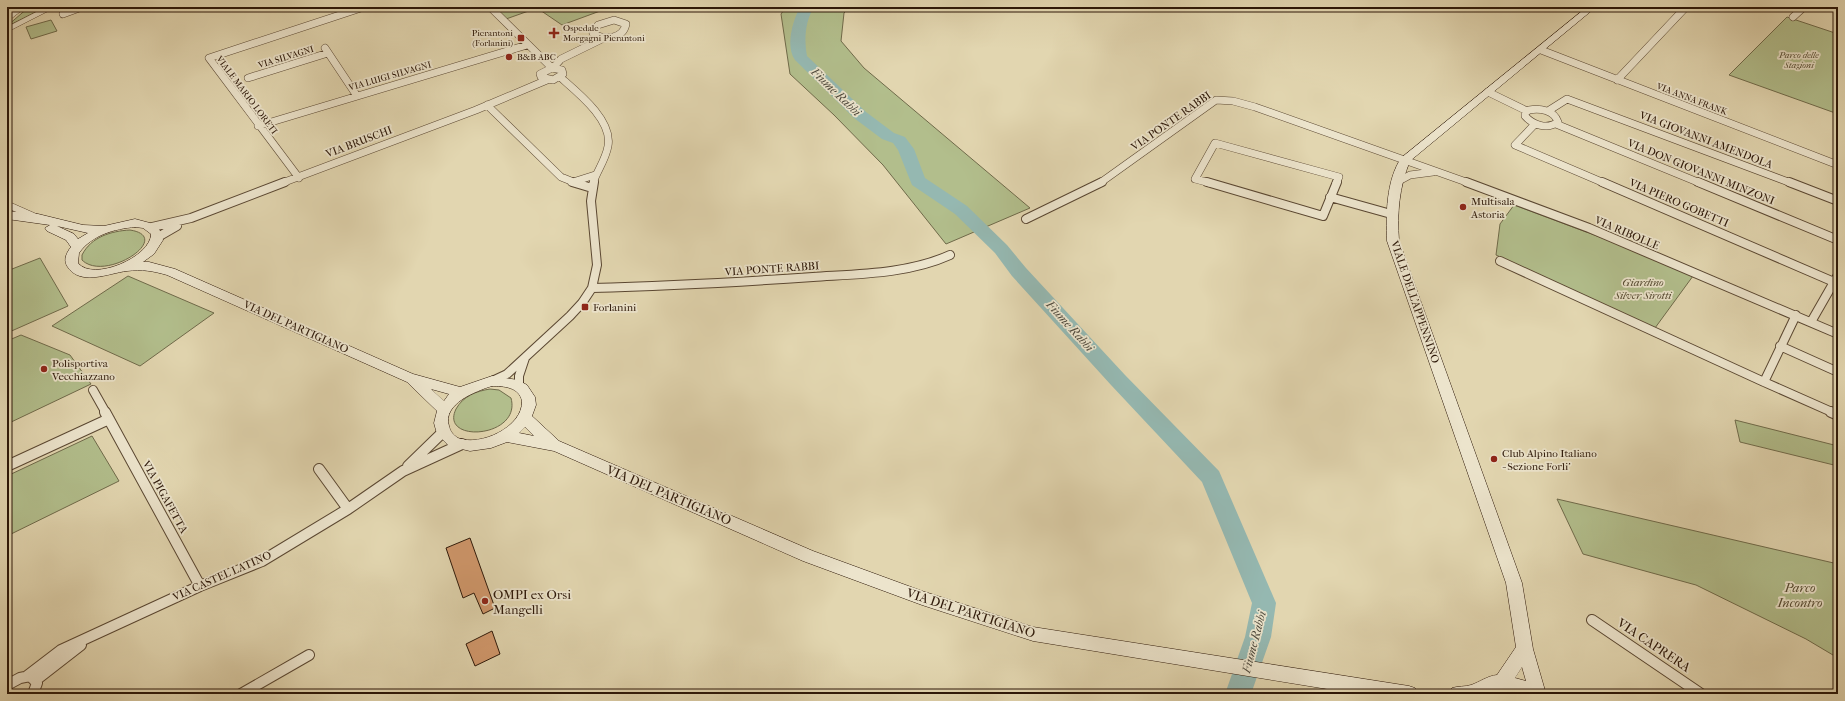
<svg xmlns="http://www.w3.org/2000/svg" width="1845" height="701" viewBox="0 0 1845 701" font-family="'IM FELL French Canon',serif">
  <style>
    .green { fill: #b2be8c; stroke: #6f6a4a }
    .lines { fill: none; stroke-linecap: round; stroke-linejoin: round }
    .river { fill: #95b8b1; fill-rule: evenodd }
    .building { fill: #d2996d; stroke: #2c1708 }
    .minor-far2-casing { stroke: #5a4732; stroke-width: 8 }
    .minor-far1-casing { stroke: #5a4732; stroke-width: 10 }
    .minor-casing { stroke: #5a4732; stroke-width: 12 }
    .tertiary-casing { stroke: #5a4732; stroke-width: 1 }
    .secondary-casing { stroke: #2c1708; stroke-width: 1 }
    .minor-far2 { stroke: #ece4cc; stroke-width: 7 }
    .minor-far1 { stroke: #ece4cc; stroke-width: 8 }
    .minor { stroke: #ece4cc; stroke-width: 10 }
    .tertiary { fill: #ece4cc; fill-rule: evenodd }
    .secondary { fill: #ece4cc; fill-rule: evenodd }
    .poi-dot { fill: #8f2418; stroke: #ece4cc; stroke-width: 1.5 }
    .labels { text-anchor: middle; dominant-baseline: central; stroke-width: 3.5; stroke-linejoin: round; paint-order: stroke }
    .far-poi-label { font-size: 9px; fill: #2c1708; stroke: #ece4cc; text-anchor: start }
    .far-park-label { font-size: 9px; font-style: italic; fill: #544930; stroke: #ece4cc }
    .far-street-label { font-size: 9px; fill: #2c1708; stroke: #ece4cc }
    .street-label { font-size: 11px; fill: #2c1708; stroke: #ece4cc }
    .poi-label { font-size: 11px; fill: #2c1708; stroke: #ece4cc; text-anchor: start }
    .park-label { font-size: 11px; font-style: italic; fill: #544930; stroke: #ece4cc }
    .water-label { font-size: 12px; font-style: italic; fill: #4c473b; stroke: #ece4cc }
    .near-street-label { font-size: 13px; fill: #2c1708; stroke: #ece4cc }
    .near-park-label { font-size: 13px; font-style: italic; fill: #544930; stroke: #ece4cc }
    .near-poi-label { font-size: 13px; fill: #2c1708; stroke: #ece4cc; text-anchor: start }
  </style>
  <rect width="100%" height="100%" fill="#e2d6b0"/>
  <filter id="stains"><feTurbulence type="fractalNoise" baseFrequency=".005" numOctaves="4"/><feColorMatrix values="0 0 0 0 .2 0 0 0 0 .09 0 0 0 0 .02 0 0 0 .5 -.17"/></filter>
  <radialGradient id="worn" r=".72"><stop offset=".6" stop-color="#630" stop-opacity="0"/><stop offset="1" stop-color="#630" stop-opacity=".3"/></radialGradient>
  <path class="green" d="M 29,7 L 48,7 L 7,27 L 7,26 Z
    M 494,7 L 611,7 L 562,25 L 537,8 L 506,19 Z
    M 786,7 L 850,7 L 844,13 L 841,41 L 864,68 L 1030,208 L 946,244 L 883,165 L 834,115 L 790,74 L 781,14 Z
    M 1787,17 L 1838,34 L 1838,114 L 1729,75 Z
    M 51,20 L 57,31 L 31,39 L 26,27 Z
    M 1514,205 L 1605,239 L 1693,276 L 1655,328 L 1496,255 L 1500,224 Z
    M 130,230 C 175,237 105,283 82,260 L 82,255 C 91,237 111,231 130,230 Z
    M 40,258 L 68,306 L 7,333 L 7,271 Z
    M 128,276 L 214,313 L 140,366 L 52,326 Z
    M 21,335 L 70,355 L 91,384 L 7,424 L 7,341 Z
    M 490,389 L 499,390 L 511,398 C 522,438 439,444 456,409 C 463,396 477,391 490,389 Z
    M 1735,420 L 1838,446 L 1838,466 L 1740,442 Z
    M 92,436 L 119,481 L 7,536 L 7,476 Z
    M 1557,499 L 1838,564 L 1838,658 L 1806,639 L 1696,585 L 1583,554 Z"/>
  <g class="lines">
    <path class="river" d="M 800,7 L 814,7 C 805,22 804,39 807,56 L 866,112 L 894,133 L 905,137 L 914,149 L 925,178 L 967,206 L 1007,245 L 1026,268 L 1125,375 L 1219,471 L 1276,603 L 1271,637 L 1251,694 L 1225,694 L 1245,637 L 1252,603 L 1202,482 L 1111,385 L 1012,276 L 995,253 L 955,214 L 912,185 L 898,150 L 893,143 L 882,139 L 854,118 L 795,60 C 785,46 793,20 800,7 Z"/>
  </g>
  <path class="building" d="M 470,538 L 495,608 L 483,614 L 474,593 L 463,598 L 446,548 Z
    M 492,631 L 500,654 L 475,666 L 466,644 Z"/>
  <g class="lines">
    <g class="minor-far2-casing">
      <path id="minor-far2" d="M 490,7 L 552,68
        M 63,14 L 82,7
        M 1793,17 L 1804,7
        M 614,20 L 626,24 C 623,39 604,41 593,33 L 598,25 Z
        M 325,48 L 357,96
        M 1541,50 L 1838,165
        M 552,68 L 562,70 L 563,74 L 553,80 L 541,77 L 540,74 Z
        M 553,68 L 561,59 L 604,38
        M 560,77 C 577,92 613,120 608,146 C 606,159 597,171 593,183
        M 248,78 L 328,53
        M 1617,80 L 1686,7
        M 1488,92 L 1527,111
        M 487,105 L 561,177 L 576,183
        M 1529,110 C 1540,108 1554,110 1558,122 C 1547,130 1533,125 1525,116 L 1525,113 Z
        M 1548,111 L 1567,99 L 1791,183
        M 1535,124 L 1515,145 L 1604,183
        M 1556,124 L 1700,183
        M 258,126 L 527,45
        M 299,178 L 209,58 L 364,7
        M 573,182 L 595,175
        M 1397,182 L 1410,175 L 1433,172
        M 282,183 L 476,110 L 547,80
        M 1100,183 L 1216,100 L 1233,101 L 1255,107 L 1469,183
        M 1210,183 L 1195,179 L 1215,143 L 1339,177 L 1336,183"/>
    </g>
    <g class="minor-far1-casing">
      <path id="minor-far1" d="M 572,182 L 592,188
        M 1207,182 L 1323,216 L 1337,182
        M 1466,182 L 1589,228 L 1838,334
        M 1602,182 L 1834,282
        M 1698,182 L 1838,240
        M 1789,182 L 1838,201
        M 1330,197 L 1391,214
        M 1026,219 L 1102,182
        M 152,227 L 191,218 L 285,182
        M 158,237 L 177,226
        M 1500,261 L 1764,382 L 1796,315
        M 592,288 C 666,286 739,282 813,277 C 858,274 908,274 950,255
        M 1811,322 L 1838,275
        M 1780,346 L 1838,372
        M 492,381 L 507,374 L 570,316 L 582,303 L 592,288 L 597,265 L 591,201 L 594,182
        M 1764,382 L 1834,413
        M 519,386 L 519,376 L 525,358
        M 93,390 L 106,413"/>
    </g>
    <g class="minor-casing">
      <path id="minor" d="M 105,412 L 200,586
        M 1831,412 L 1838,415
        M 7,466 L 109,419
        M 408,466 L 443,432
        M 319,469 L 348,509
        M 1592,620 L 1701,694
        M 27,676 L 61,650 L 200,586 L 262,561 L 348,509 L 403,471 L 462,444
        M 36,680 L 81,645
        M 7,685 L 20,678 L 30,676 L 37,683 L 33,694
        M 241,694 L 309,655"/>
    </g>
    <g class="tertiary-casing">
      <path id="tertiary" d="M 18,7 L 26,7 L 7,22 L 7,16 Z
        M 46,7 L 56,7 L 7,32 L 7,27 Z
        M 7,201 L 41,216 L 43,218 L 41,220 L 35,220 L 7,208 Z"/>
    </g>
    <g class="secondary-casing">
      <path id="secondary" d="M 1587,7 L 1596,7 L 1410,161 C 1399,187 1397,213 1399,241 L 1522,583 L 1533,649 L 1546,694 L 1516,694 L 1503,691 L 1486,694 L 1449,694 L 1452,688 C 1458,686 1465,687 1471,685 C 1480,682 1487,676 1497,675 L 1516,647 L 1506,583 L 1387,241 C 1386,214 1386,181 1401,158 ZM 1522,667 L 1526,681 L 1515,678 Z
        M 7,211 L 38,214 L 83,225 L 104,226 L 135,219 L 150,223 L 157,226 L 162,234 L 163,240 L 154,254 L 143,262 L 149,262 L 175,269 L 413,374 L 460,387 L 492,376 L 518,380 L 527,385 L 535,397 L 536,405 L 532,416 L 559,441 L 813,551 L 922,591 L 1033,627 L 1409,686 L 1415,688 L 1418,694 L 1358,694 L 1033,641 L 922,605 L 803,561 L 554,451 L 507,442 L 491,448 L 470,451 L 449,446 L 437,434 L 434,423 L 437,411 L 407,382 L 167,275 C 153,271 142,269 127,271 C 109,273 80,287 67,266 C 63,259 67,252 71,247 L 66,240 L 47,231 L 45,228 L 50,225 L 7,219 ZM 57,226 L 88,233 L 78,239 L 74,234 ZM 135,227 L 143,228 L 151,234 C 151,257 93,282 78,263 L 79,253 C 92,235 114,229 135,227 ZM 492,386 C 504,386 519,387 522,401 C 523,427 480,447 458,438 C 453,435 450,431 449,426 C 442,404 476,391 492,386 ZM 431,389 L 449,394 L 444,401 ZM 525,427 L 534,436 L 519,433 Z"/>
    </g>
    <use href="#minor-far2" class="minor-far2"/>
    <use href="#minor-far1" class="minor-far1"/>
    <use href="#minor" class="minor"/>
    <use href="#tertiary" class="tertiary"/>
    <use href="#secondary" class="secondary"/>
  </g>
  <g class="poi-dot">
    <path d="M552 27h4v4h4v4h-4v4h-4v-4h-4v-4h4z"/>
    <rect x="517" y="34" width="8" height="8" rx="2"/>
    <circle cx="509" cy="57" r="4"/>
    <circle cx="1463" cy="207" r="4"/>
    <rect x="581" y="303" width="8" height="8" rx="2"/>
    <circle cx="44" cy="369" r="4"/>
    <circle cx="1494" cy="459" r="4"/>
    <circle cx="485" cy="601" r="4"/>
  </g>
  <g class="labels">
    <g class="far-poi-label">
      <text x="563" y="28">Ospedale<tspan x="563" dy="10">Morgagni-Pierantoni</tspan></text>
      <text x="513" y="33" text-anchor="end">Pierantoni<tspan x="513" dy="10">(Forlanini)</tspan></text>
      <text x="517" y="57">B&amp;B ABC</text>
    </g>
    <g class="far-park-label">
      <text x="1799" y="55">Parco delle<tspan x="1799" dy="10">Stagioni</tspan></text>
    </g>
    <g class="far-street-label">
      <text transform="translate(286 57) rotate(-17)">VIA SILVAGNI</text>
      <text transform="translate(390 76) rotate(-16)">VIA LUIGI SILVAGNI</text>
      <text transform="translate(247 95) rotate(53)">VIALE MARIO LORETI</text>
      <text transform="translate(1692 99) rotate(21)">VIA ANNA FRANK</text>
    </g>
    <g class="street-label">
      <text transform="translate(1171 121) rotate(-35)">VIA PONTE RABBI</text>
      <text transform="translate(1706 140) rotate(21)">VIA GIOVANNI AMENDOLA</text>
      <text transform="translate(359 142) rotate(-21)">VIA BRUSCHI</text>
      <text transform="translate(1701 172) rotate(22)">VIA DON GIOVANNI MINZONI</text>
      <text transform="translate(1679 203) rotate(23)">VIA PIERO GOBETTI</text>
      <text transform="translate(1627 233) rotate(23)">VIA RIBOLLE</text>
      <text transform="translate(772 269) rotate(-4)">VIA PONTE RABBI</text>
      <text transform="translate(1415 302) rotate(71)">VIALE DELL'APPENNINO</text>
      <text transform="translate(296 327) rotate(24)">VIA DEL PARTIGIANO</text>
      <text transform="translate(165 497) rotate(61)">VIA PIGAFETTA</text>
      <text transform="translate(222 576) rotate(-24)">VIA CASTEL LATINO</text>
    </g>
    <g class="poi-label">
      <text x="1471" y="201">Multisala<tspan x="1471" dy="13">Astoria</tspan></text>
      <text x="593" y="307">Forlanini</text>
      <text x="52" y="363">Polisportiva<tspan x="52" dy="13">Vecchiazzano</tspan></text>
      <text x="1502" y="453">Club Alpino Italiano<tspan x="1502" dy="13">- Sezione Forli'</tspan></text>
    </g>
    <g class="park-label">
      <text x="1643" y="282">Giardino<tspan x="1643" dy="13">Silver Sirotti</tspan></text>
    </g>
    <g class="water-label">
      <text transform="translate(836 92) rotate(44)">Fiume Rabbi</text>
      <text transform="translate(1070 326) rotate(48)">Fiume Rabbi</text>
      <text transform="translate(1254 642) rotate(-75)">Fiume Rabbi</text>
    </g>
    <g class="near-street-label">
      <text transform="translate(669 495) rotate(23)">VIA DEL PARTIGIANO</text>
      <text transform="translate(971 613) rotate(18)">VIA DEL PARTIGIANO</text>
      <text transform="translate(1654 645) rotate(34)">VIA CAPRERA</text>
    </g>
    <g class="near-park-label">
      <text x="1800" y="587">Parco<tspan x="1800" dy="15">Incontro</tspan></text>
    </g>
    <g class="near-poi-label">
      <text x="493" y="594">OMPI ex Orsi<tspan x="493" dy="15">Mangelli</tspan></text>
    </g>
  </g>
  <rect width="1845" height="701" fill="none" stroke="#e2d6b0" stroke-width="24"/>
  <rect x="8" y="8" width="1829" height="685" fill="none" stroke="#2c1708" stroke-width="2"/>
  <rect x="12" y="12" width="1821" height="677" fill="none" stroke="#2c1708"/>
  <rect width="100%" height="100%" filter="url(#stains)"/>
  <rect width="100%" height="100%" fill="url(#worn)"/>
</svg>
